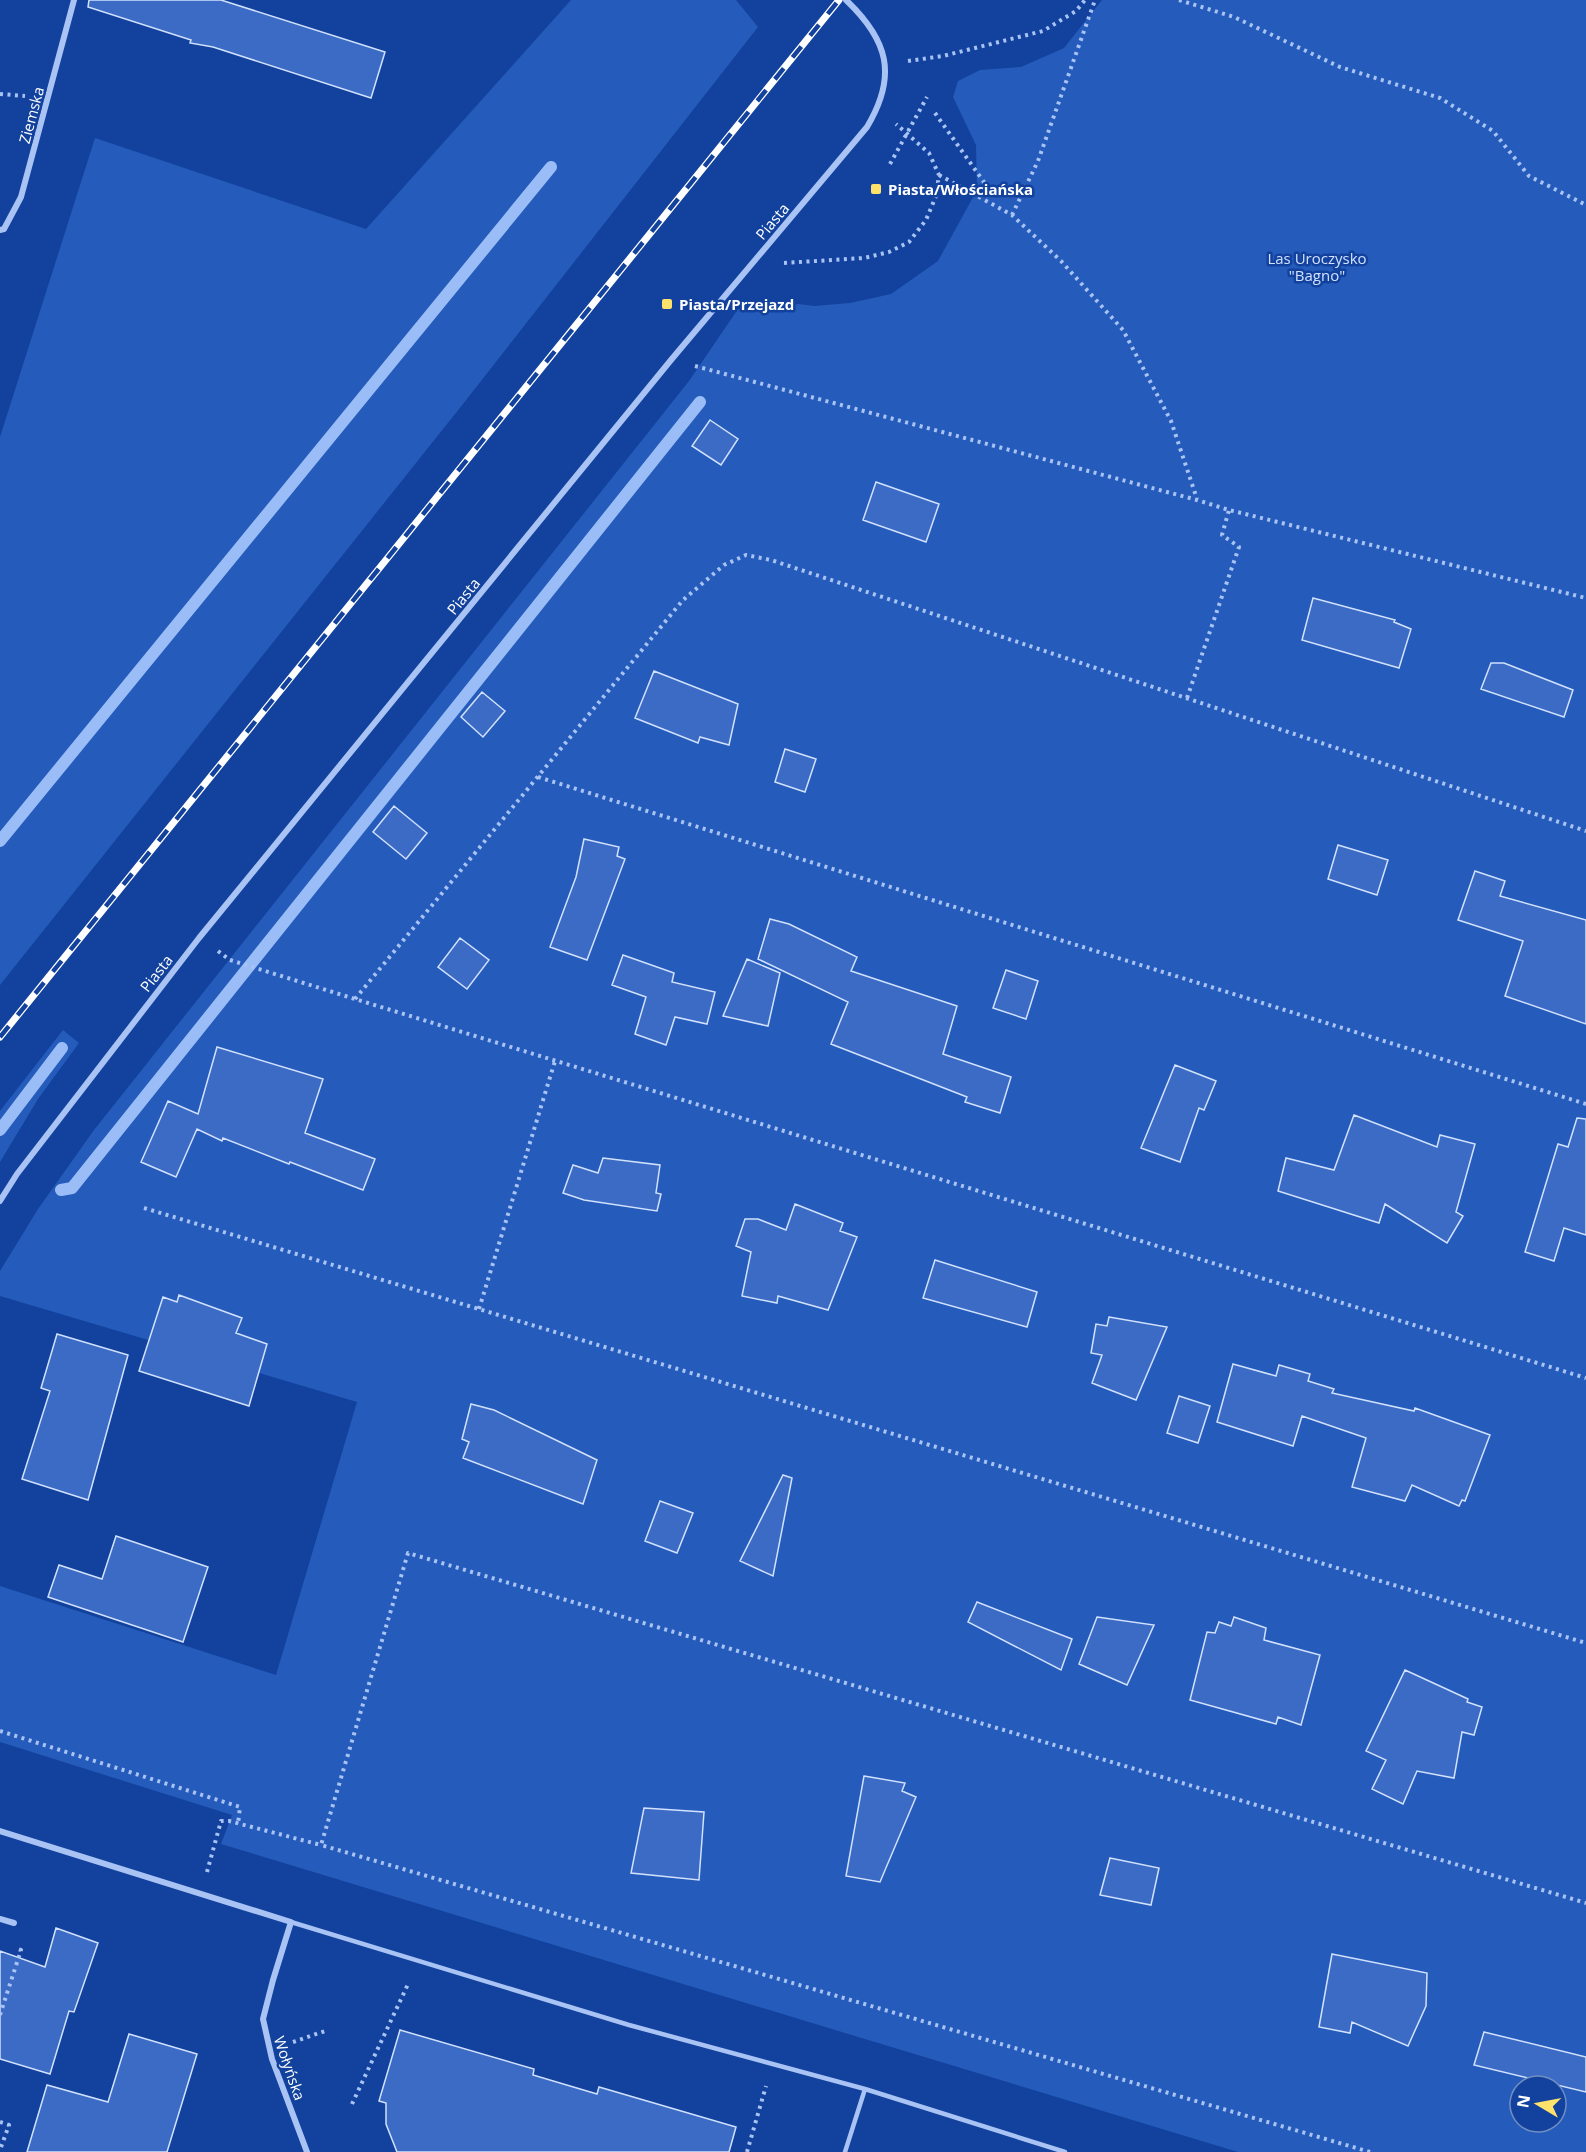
<svg xmlns="http://www.w3.org/2000/svg" width="1586" height="2152" viewBox="0 0 1586 2152" font-family="'Open Sans',sans-serif">
  <style>
    .green { fill: #255bbb; fill-rule: evenodd }
    .lines { fill: none; stroke-linecap: round; stroke-linejoin: round }
    .stream { stroke: #9abdf7; stroke-width: 12 }
    .building { fill: #3b6bc4; stroke: #d1e1fe; stroke-width: 1.5 }
    .path { stroke: #a8c3f4; stroke-width: 4; stroke-dasharray: 3 4.5; stroke-linecap: butt }
    .lane { stroke: #a8c3f4; stroke-width: 4.5 }
    .street { stroke: #a8c3f4; stroke-width: 6 }
    .rail-casing { stroke: #fff; stroke-width: 7 }
    .rail { stroke: #12429d; stroke-width: 4.5; stroke-dasharray: 14; stroke-linecap: butt }
    .poi-dot { fill: #ffe26b; stroke: #12429d; stroke-width: 2 }
    .labels { text-anchor: middle; dominant-baseline: central; stroke-width: 5; stroke-linejoin: round; paint-order: stroke }
    .street-label { font-size: 15px; fill: #fff; stroke: #12429d }
    .poi-label { font-size: 15px; font-weight: bold; fill: #fff; stroke: #12429d; text-anchor: start }
    .park-label { font-size: 15px; fill: #d1e1fe; stroke: #12429d }
  </style>
  <rect width="100%" height="100%" fill="#12429d"/>
  <path class="green" d="M 571,0 L 736,0 L 758,27 L 463,404 L 0,985 L 0,437 L 95,138 L 366,229 Z
    M 1102,0 L 1586,0 L 1586,2152 L 1238,2152 L 221,1844 L 232,1815 L 0,1742 L 0,1586 L 276,1675 L 357,1402 L 0,1296 L 0,1271 L 38,1209 L 94,1130 L 689,381 L 738,309 L 799,304 L 814,306 L 850,303 L 891,294 L 938,261 L 977,190 L 976,145 L 953,97 L 958,81 L 980,70 L 1021,67 L 1064,48 ZM 1520,2086 L 1556,2086 L 1556,2122 L 1520,2122 Z
    M 63,1030 L 79,1043 L 38,1099 L 0,1162 L 0,1111 Z"/>
  <g class="lines">
    <path class="stream" d="M 0,841 L 551,167
      M 0,1130 L 62,1048
      M 61,1190 L 72,1188 L 700,402"/>
  </g>
  <path class="building" d="M 89,0 L 221,0 L 385,52 L 371,98 L 213,47 L 190,43 L 191,40 L 88,7 Z
    M 710,420 L 738,439 L 721,465 L 692,446 Z
    M 876,482 L 939,504 L 926,542 L 863,520 Z
    M 1313,598 L 1395,620 L 1394,622 L 1411,629 L 1399,668 L 1302,640 Z
    M 1491,663 L 1504,663 L 1573,690 L 1564,717 L 1481,689 Z
    M 654,671 L 738,704 L 729,745 L 700,737 L 698,743 L 635,718 Z
    M 482,692 L 505,711 L 483,737 L 461,717 Z
    M 785,749 L 816,759 L 805,792 L 775,782 Z
    M 394,806 L 427,833 L 406,859 L 373,832 Z
    M 584,839 L 619,847 L 617,856 L 625,859 L 587,960 L 550,947 L 576,877 Z
    M 1338,845 L 1388,860 L 1377,895 L 1328,879 Z
    M 1475,871 L 1505,881 L 1500,896 L 1586,920 L 1586,1024 L 1505,996 L 1523,941 L 1458,920 Z
    M 770,919 L 789,924 L 857,957 L 851,971 L 957,1006 L 943,1054 L 1011,1077 L 1000,1113 L 965,1102 L 967,1097 L 831,1044 L 848,1002 L 758,959 Z
    M 460,938 L 489,960 L 467,989 L 438,967 Z
    M 623,955 L 674,973 L 672,982 L 715,992 L 707,1024 L 675,1017 L 666,1045 L 635,1034 L 646,997 L 612,985 Z
    M 747,959 L 780,973 L 768,1026 L 723,1016 Z
    M 1006,970 L 1038,981 L 1026,1019 L 993,1008 Z
    M 217,1047 L 323,1079 L 305,1133 L 375,1159 L 363,1190 L 290,1162 L 289,1164 L 223,1138 L 222,1141 L 197,1129 L 176,1177 L 141,1162 L 168,1101 L 198,1114 Z
    M 1175,1065 L 1216,1081 L 1204,1110 L 1199,1108 L 1180,1162 L 1141,1148 Z
    M 1354,1115 L 1437,1147 L 1440,1135 L 1475,1144 L 1456,1212 L 1463,1216 L 1447,1243 L 1385,1204 L 1379,1223 L 1278,1191 L 1286,1158 L 1334,1170 Z
    M 1577,1118 L 1586,1119 L 1586,1235 L 1564,1228 L 1554,1261 L 1525,1252 L 1558,1144 L 1568,1147 Z
    M 603,1158 L 660,1165 L 656,1193 L 661,1194 L 657,1211 L 584,1200 L 563,1193 L 573,1165 L 598,1173 Z
    M 795,1204 L 843,1223 L 840,1231 L 857,1237 L 828,1310 L 778,1296 L 777,1303 L 742,1296 L 751,1252 L 736,1246 L 745,1219 L 758,1219 L 786,1230 Z
    M 935,1260 L 1037,1292 L 1027,1327 L 923,1298 Z
    M 179,1295 L 242,1318 L 236,1333 L 267,1344 L 249,1406 L 139,1371 L 163,1297 L 177,1302 Z
    M 1109,1317 L 1167,1327 L 1136,1400 L 1092,1383 L 1102,1355 L 1091,1353 L 1096,1324 L 1107,1326 Z
    M 57,1334 L 128,1355 L 88,1500 L 22,1479 L 50,1391 L 41,1388 Z
    M 1233,1364 L 1276,1376 L 1279,1365 L 1310,1374 L 1308,1381 L 1334,1389 L 1332,1393 L 1414,1411 L 1415,1408 L 1490,1435 L 1465,1501 L 1462,1500 L 1459,1506 L 1412,1485 L 1405,1501 L 1352,1487 L 1366,1438 L 1302,1416 L 1293,1446 L 1217,1422 Z
    M 1179,1396 L 1210,1406 L 1198,1443 L 1167,1433 Z
    M 471,1404 L 494,1410 L 597,1460 L 583,1504 L 463,1458 L 469,1442 L 462,1439 Z
    M 783,1475 L 792,1478 L 773,1576 L 740,1561 Z
    M 660,1501 L 693,1513 L 677,1553 L 645,1541 Z
    M 116,1536 L 208,1567 L 183,1642 L 48,1597 L 59,1565 L 102,1579 Z
    M 977,1602 L 1072,1639 L 1061,1670 L 968,1622 Z
    M 1097,1617 L 1154,1625 L 1127,1685 L 1079,1664 Z
    M 1234,1617 L 1266,1628 L 1264,1640 L 1320,1655 L 1301,1725 L 1278,1717 L 1276,1724 L 1190,1700 L 1207,1632 L 1215,1633 L 1219,1622 L 1231,1626 Z
    M 1405,1670 L 1468,1699 L 1467,1702 L 1482,1707 L 1474,1735 L 1462,1732 L 1454,1778 L 1417,1771 L 1403,1804 L 1372,1789 L 1386,1760 L 1366,1751 Z
    M 864,1776 L 905,1783 L 902,1791 L 916,1797 L 880,1882 L 846,1876 Z
    M 644,1808 L 704,1812 L 699,1880 L 631,1873 Z
    M 1110,1858 L 1159,1868 L 1151,1905 L 1100,1895 Z
    M 56,1928 L 98,1943 L 74,2012 L 69,2011 L 50,2074 L 0,2059 L 0,1951 L 45,1967 Z
    M 1332,1954 L 1427,1973 L 1426,2006 L 1408,2046 L 1352,2022 L 1350,2033 L 1319,2027 Z
    M 400,2030 L 534,2069 L 533,2075 L 597,2094 L 599,2087 L 736,2127 L 729,2152 L 397,2152 L 386,2124 L 386,2103 L 379,2101 Z
    M 1484,2032 L 1586,2057 L 1586,2092 L 1474,2065 Z
    M 129,2034 L 197,2054 L 167,2152 L 27,2152 L 47,2085 L 108,2102 Z"/>
  <g class="lines">
    <path class="path" d="M 1179,0 L 1234,17 L 1340,67 L 1440,98 L 1493,131 L 1529,176 L 1586,205
      M 908,61 L 943,56 L 1043,31 L 1076,11 L 1085,0
      M 0,94 L 25,96
      M 935,113 L 986,185 L 989,201
      M 890,164 L 927,97
      M 939,175 L 1012,215 L 1061,261 L 1123,330 L 1171,421 L 1197,499
      M 1012,215 L 1038,161 L 1095,0
      M 784,263 L 864,258 L 889,252 L 909,242 L 926,220 L 936,196 L 939,175 L 929,153 L 896,124
      M 695,366 L 1197,500 L 1229,510 L 1586,598
      M 1187,698 L 1239,547 L 1222,535 L 1229,510
      M 538,777 L 1586,1104
      M 218,951 L 230,960 L 355,999 L 1586,1378
      M 355,999 L 683,600 L 724,565 L 746,555 L 771,560 L 1586,831
      M 144,1208 L 1586,1643
      M 479,1309 L 555,1061
      M 0,1731 L 240,1807 L 238,1824
      M 207,1872 L 221,1821 L 229,1821 L 321,1845
      M 0,2015 L 21,1950 L 15,1948
      M 293,2042 L 328,2030
      M 352,2104 L 409,1982
      M 0,2122 L 9,2125 L 0,2150
      M 747,2152 L 766,2086
      M 1370,2152 L 321,1845 L 408,1553 L 1586,1903"/>
    <path class="lane" d="M 291,1922 L 629,2025 L 865,2089 L 1065,2152
      M 845,2152 L 865,2089"/>
    <path class="street" d="M 0,230 L 4,229 L 21,197 L 74,0
      M 0,1201 L 17,1174 L 199,938 L 671,360 L 867,127 C 898,75 888,40 846,0
      M 0,1831 L 291,1922 L 273,1980 L 263,2019 L 272,2059 L 307,2152
      M 0,1919 L 14,1923"/>
    <g class="rail-casing">
      <path id="rail" d="M 0,1037 L 839,0"/>
    </g>
    <use href="#rail" class="rail"/>
  </g>
  <g class="poi-dot">
    <rect x="870" y="183" width="12" height="12" rx="3"/>
    <rect x="661" y="298" width="12" height="12" rx="3"/>
  </g>
  <g class="labels">
    <g class="street-label">
      <text transform="translate(31 115) rotate(-75)">Ziemska</text>
      <text transform="translate(772 221) rotate(-50)">Piasta</text>
      <text transform="translate(463 596) rotate(-51)">Piasta</text>
      <text transform="translate(156 973) rotate(-52)">Piasta</text>
      <text transform="translate(290 2068) rotate(71)">Wołyńska</text>
    </g>
    <g class="poi-label">
      <text x="888" y="189">Piasta/Włościańska</text>
      <text x="679" y="304">Piasta/Przejazd</text>
    </g>
    <g class="park-label">
      <text x="1317" y="258">Las Uroczysko<tspan x="1317" dy="17">"Bagno"</tspan></text>
    </g>
  </g>
  <g transform="translate(1538 2104) rotate(280)"><circle r="28" fill="#12429d" stroke="#718ec4" stroke-width="1.5"/>
  <path d="M0-4.5L10 22L0 15L-10 22Z" fill="#ffe26b"/>
  <text y="-9" font-size="16" font-weight="bold" text-anchor="middle" fill="#ffffff">N</text>
  </g>
</svg>
